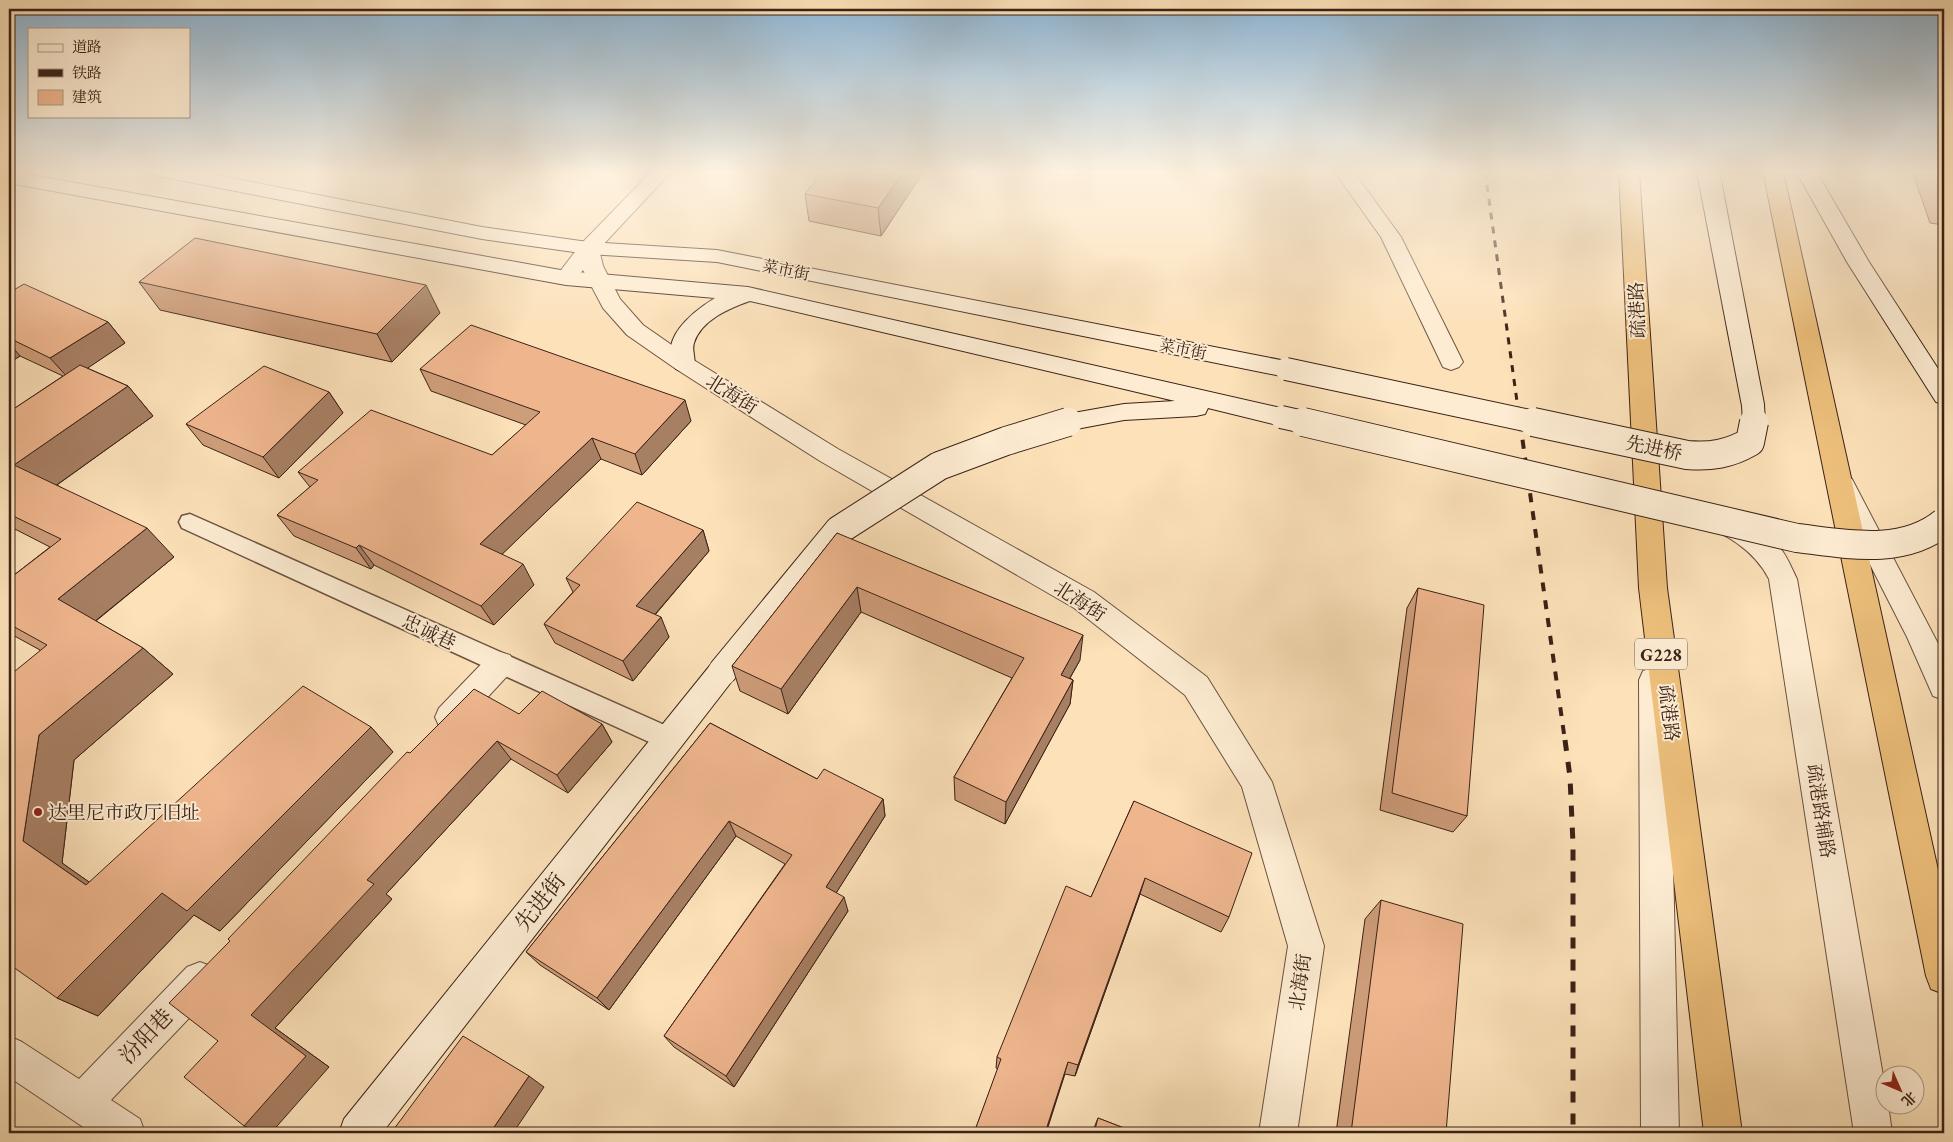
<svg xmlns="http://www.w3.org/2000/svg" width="1953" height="1142" viewBox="0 0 1953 1142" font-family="'EB Garamond','Noto Serif SC',serif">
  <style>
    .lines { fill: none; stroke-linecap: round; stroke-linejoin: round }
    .pedestrian-casing { stroke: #6b5240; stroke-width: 3 }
    .minor-casing { stroke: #6b5240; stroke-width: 2 }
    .tertiary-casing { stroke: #6b5240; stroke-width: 2 }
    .secondary-casing { stroke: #3b2217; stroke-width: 2 }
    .trunk-casing { stroke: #3b2217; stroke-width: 2 }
    .pedestrian { fill: #fdecd2; fill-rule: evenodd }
    .minor { fill: #fdecd2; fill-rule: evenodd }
    .tertiary { fill: #fdecd2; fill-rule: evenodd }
    .secondary { fill: #fdecd2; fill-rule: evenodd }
    .trunk { fill: #eec07c; fill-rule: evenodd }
    .rail-far2 { stroke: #3b2217; stroke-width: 3; stroke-dasharray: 7 7; stroke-linecap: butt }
    .rail-far1 { stroke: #3b2217; stroke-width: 4; stroke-dasharray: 9 9; stroke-linecap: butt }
    .rail { stroke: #3b2217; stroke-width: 5; stroke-dasharray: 11 11; stroke-linecap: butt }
    .secondary-bridge-far1-casing { stroke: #3b2217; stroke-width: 24; stroke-linecap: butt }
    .secondary-bridge-casing { stroke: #3b2217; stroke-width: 30; stroke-linecap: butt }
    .secondary-bridge-far1 { stroke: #fdecd2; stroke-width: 22 }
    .secondary-bridge { stroke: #fdecd2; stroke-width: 28 }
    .wall { fill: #ce9d7a; stroke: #3b2217 }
    .shaded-wall { fill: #a77f63; stroke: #3b2217 }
    .building { fill: #efb68e; stroke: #3b2217 }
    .poi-dot { fill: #8f2418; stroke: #fdecd2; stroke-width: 2 }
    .labels { text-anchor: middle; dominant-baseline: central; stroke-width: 4; stroke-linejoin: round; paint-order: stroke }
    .far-street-label { font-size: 16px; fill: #3b2217; stroke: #fdecd2 }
    .shield { fill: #fdecd2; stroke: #755f4f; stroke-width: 1 }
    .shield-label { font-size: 18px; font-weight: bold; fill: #3b2217 }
    .street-label { font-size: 19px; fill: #3b2217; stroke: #fdecd2 }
    .poi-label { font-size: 19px; fill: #3b2217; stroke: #fdecd2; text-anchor: start }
    .near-street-label { font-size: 22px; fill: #3b2217; stroke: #fdecd2 }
  </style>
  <rect width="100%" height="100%" fill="#fce1b9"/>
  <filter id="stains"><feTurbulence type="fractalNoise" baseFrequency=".004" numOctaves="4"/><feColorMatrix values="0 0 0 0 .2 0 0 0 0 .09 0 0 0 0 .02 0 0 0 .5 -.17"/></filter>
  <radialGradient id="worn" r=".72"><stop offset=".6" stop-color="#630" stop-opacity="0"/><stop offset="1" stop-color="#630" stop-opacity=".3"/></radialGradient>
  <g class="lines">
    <g class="pedestrian-casing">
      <path id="pedestrian" d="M 190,514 L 678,731 L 682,739 L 678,747 L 669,750 L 660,747 L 182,528 L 179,522 L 182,516 Z"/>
    </g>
    <g class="minor-casing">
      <path id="minor" d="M 1334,171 L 1353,171 L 1401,237 L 1463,362 L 1459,367 L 1451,370 L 1443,367 L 1381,237 Z
        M 500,652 L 510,655 L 515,664 L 510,673 L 461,726 L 450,730 L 439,726 L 435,717 L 439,708 L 490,655 Z
        M 200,962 L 213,967 L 218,980 L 213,993 L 111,1100 L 140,1119 L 145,1133 L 92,1133 L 9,1077 L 9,1036 L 22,1042 L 79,1079 L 187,967 Z"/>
    </g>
    <g class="tertiary-casing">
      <path id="tertiary" d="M 652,171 L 672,171 L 599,249 L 603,266 L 620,299 L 643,325 L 692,359 L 838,449 L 1094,592 L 1207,677 L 1272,782 L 1324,946 L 1297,1133 L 1259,1133 L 1288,946 L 1242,787 L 1185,695 L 1074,608 L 820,461 L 676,369 L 627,335 L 603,308 L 583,270 C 575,280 572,286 558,283 L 555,278 L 581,244 Z
        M 1843,476 L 1852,479 L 1944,655 L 1944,700 L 1933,696 L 1907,637 L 1830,486 L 1834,479 Z
        M 1723,512 C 1741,517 1768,533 1780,548 C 1787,556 1792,569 1797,579 L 1886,1093 L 1886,1104 L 1888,1104 L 1892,1133 L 1854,1133 L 1769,579 C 1761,564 1752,554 1738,544 C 1728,536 1716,533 1710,522 L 1714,515 Z
        M 1654,667 L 1665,671 L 1669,680 L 1679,1133 L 1641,1133 L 1639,680 L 1643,671 Z"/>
    </g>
    <g class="secondary-casing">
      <path id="secondary" d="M 9,171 L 566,271 L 748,287 L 1281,408 L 1290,411 L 1293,417 L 1290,423 L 1281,426 L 1208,408 L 1205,414 L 1196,416 L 1124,420 L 1071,430 L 1062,427 L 1059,421 L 1062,415 L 1124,404 L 1175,401 L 750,301 C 730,308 701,320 694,343 C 691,352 698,360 692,369 L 684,372 L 676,369 C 657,340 692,312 715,298 L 566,285 L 9,183 Z
        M 154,171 L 195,171 L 482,227 L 588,242 L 717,250 L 1286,361 L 1294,363 L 1298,369 L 1294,375 L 1286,377 L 717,262 L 588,254 L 482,239 L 163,177 L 156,175 Z
        M 1796,171 L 1816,171 L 1869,262 L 1944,378 L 1944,404 L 1936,402 L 1847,262 Z
        M 722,659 L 732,663 L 737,672 L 732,681 L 382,1133 L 339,1133 L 344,1119 L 712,663 Z"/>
    </g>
    <g class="trunk-casing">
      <path id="trunk" d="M 1619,171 L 1639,171 L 1667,588 L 1742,1133 L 1704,1133 L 1639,588 Z
        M 1763,171 L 1783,171 L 1944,897 L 1944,994 L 1931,989 L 1926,976 Z"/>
    </g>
    <use href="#pedestrian" class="pedestrian"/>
    <use href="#minor" class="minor"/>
    <use href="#tertiary" class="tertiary"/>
    <use href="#secondary" class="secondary"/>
    <use href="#trunk" class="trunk"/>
    <path class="rail-far2" d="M 1485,171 L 1520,423"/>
    <path class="rail-far1" d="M 1520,422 L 1565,741"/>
    <path class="rail" d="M 1565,740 L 1570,777 L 1573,844 L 1573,1133"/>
    <g class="secondary-bridge-far1-casing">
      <path id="secondary-bridge-far1" d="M 1708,171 L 1753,405 L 1754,423
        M 1286,369 L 1539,423
        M 1281,417 L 1308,423
        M 1064,423 L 1071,421"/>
    </g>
    <g class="secondary-bridge-casing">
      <path id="secondary-bridge" d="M 1303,422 L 1797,538 C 1846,544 1903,556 1944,522
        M 1533,422 L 1687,455 C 1711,457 1729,454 1750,442 L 1754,422
        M 722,672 L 839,530 L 939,466 L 1006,441 L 1068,422"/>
    </g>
    <use href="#secondary-bridge-far1" class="secondary-bridge-far1"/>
    <use href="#secondary-bridge" class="secondary-bridge"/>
  </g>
  <path class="wall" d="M 924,171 L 881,236 L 809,221 L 805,194 Z
    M 1912,171 L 1944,171 L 1944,225 L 1930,223 Z
    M 139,282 L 440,313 L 392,362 L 160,310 Z
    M 9,290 L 108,322 L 125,343 L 87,368 L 128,386 L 153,416 L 57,485 L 174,557 L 96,621 L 143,648 L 173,674 L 74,760 L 62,863 L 89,882 L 371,727 L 393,752 L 220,931 L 194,915 L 98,1016 L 57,998 L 40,650 L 9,633 L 9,579 L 50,547 L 9,526 L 9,412 L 63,376 L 20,356 L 9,363 Z
    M 420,369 L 691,421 L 642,475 L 601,459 L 502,554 L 534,585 L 494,625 L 374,565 L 371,569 L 294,536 L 277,515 L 310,487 L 298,472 L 492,455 L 526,425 L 431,391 Z
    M 329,392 L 343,413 L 279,478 L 203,445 L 186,424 Z
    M 703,530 L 709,551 L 655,615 L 669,637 L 633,681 L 555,643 L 544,624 L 573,592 L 566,578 Z
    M 837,533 L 1080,660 L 1070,678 L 1073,680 L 1070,704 L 1005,824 L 955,800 L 954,777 L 1012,678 L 861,612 L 788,714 L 740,691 L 732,666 Z
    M 1418,588 L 1467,816 L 1453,832 L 1380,810 L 1407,608 Z
    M 519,714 L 602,724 L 612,742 L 568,793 L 511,759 L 386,894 L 392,899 L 275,1028 L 329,1067 L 218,1041 L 230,941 L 410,753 Z
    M 710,723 L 817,779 L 883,799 L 885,816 L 836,893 L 848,911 L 734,1087 L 674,1047 L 664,1036 L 785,864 L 736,836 L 609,1010 L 540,965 L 526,952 Z
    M 1134,801 L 1229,917 L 1221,932 L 1140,894 L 1075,1076 L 1065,1074 L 1046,1133 L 974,1133 L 998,1069 L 996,1068 L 997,1057 L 1091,897 Z
    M 1381,900 L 1446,1133 L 1336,1133 L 1365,919 Z
    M 1098,1118 L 1137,1133 L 1092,1133 Z"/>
  <path class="shaded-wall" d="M 904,171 L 924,171 L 881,236 L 878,208 Z
    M 426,285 L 440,313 L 392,362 L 377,334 Z
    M 108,322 L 125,343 L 70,380 L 50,358 Z
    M 9,343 L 20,356 L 9,363 Z
    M 128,386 L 153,416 L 44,494 L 14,465 Z
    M 329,392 L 343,413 L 279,478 L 263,457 Z
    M 685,400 L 691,421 L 642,475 L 635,454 Z
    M 592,438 L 601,459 L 492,564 L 480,544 Z
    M 147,528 L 174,557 L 89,626 L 58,599 Z
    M 703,530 L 709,551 L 645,626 L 636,606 Z
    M 359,545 L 374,565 L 371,569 L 356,548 Z
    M 523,564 L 534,585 L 494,625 L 481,606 Z
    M 857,587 L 861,612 L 788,714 L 781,689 Z
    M 661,617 L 669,637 L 633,681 L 623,661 Z
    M 1083,635 L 1080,660 L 1058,699 L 1061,675 Z
    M 143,648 L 173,674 L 74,760 L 62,863 L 123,906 L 86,885 L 23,841 L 39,735 Z
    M 1073,680 L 1070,704 L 1005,824 L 1006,802 Z
    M 602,724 L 612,742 L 568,793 L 557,775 Z
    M 371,727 L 393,752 L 220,931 L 194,915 L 98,1016 L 57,998 L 162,893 Z
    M 497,741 L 511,759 L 386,894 L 392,899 L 275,1028 L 329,1067 L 271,1133 L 263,1133 L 244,1126 L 251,1015 L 367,880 Z
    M 883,799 L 885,816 L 831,901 L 826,887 Z
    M 729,821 L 736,836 L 609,1010 L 597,998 Z
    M 1145,878 L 1140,894 L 1075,1076 L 1078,1065 Z
    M 844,897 L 848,911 L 734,1087 L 726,1076 Z
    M 1068,1062 L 1046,1133 L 1045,1133 Z
    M 529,1076 L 544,1087 L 513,1133 L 490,1133 Z"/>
  <path class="building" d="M 823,171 L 904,171 L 878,208 L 805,194 Z
    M 1936,171 L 1944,171 L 1944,193 Z
    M 195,238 L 426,285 L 377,334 L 139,282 Z
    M 24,284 L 108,322 L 50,358 L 9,338 L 9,290 L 12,291 Z
    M 471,325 L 685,400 L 635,454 L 592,438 L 480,544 L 523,564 L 481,606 L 359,545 L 356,548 L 277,515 L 318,480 L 298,472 L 371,410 L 492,455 L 540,412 L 420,369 Z
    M 80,365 L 128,386 L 14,465 L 147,528 L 58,599 L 143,648 L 39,735 L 23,841 L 86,885 L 303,686 L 371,727 L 187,911 L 162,893 L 57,998 L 9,964 L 9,676 L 47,645 L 9,624 L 9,579 L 61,539 L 9,514 L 9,412 Z
    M 264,366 L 329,392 L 263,457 L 186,424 Z
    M 637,502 L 703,530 L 636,606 L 661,617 L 623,661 L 544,624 L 580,585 L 566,578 Z
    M 837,533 L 1083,635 L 1061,675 L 1073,680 L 1006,802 L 954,777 L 1024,658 L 857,587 L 781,689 L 732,666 Z
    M 1418,588 L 1484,605 L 1467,816 L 1392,793 Z
    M 474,689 L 519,714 L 542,691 L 602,724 L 557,775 L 497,741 L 367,880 L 374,884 L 251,1015 L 306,1056 L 244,1126 L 184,1077 L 218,1041 L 169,1003 L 230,941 L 228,939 L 407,752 L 410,753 Z
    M 710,723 L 817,779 L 824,769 L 883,799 L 826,887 L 844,897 L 726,1076 L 664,1036 L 792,855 L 729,821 L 597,998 L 526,952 Z
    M 1134,801 L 1252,853 L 1229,917 L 1145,878 L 1078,1065 L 1068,1062 L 1045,1133 L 974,1133 L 1001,1059 L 997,1057 L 1066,886 L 1091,897 Z
    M 1381,900 L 1463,924 L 1446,1133 L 1351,1133 Z
    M 463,1036 L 529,1076 L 490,1133 L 391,1133 Z
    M 1098,1118 L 1137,1133 L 1094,1133 Z"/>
  <linearGradient id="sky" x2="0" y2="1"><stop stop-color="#8db6d6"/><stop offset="0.52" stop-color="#fef2e0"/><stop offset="1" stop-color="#fef2e0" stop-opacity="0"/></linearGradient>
  <rect width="1953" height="331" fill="url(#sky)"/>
  <circle class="poi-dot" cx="38" cy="812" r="5"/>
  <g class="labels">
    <g class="far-street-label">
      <text transform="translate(786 270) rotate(11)">菜市街</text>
      <text transform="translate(1183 349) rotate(11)">菜市街</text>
    </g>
    <rect class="shield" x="1635" y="638.5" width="52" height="31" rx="4"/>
    <g class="shield-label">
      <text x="1661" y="654">G228</text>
    </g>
    <g class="street-label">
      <text transform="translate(1637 310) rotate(-93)">疏港路</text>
      <text transform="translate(732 394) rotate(32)">北海街</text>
      <text transform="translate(1654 448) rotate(12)">先进桥</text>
      <text transform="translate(1080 601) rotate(33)">北海街</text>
      <text transform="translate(429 632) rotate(25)">忠诚巷</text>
      <text transform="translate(1669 713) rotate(83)">疏港路</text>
      <text transform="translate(1821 811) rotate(81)">疏港路辅路</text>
      <text transform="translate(1300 982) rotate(-82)">北海街</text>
    </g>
    <g class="poi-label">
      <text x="48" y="812">达里尼市政厅旧址</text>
    </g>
    <g class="near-street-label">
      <text transform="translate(540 902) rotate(-52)">先进街</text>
      <text transform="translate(146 1036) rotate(-46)">汾阳巷</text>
    </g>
  </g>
  <rect width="1953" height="1142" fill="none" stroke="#fce1b9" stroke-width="30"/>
  <rect x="10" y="10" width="1933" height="1122" fill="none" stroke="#3b2217" stroke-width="2.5"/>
  <rect x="15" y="15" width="1923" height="1112" fill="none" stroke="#3b2217"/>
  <rect x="28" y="28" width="162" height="90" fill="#fdecd2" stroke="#af9b87"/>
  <rect x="38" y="44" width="25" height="8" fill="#fdecd2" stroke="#af9b87"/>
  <text x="72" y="52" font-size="15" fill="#3b2217">道路</text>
  <rect x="38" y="69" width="25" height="8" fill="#3b2217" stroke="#af9b87"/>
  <text x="72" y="78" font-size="15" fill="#3b2217">铁路</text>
  <rect x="38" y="90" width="25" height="15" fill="#efb68e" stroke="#af9b87"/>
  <text x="72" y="102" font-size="15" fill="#3b2217">建筑</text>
  <g transform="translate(1900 1090) rotate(135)"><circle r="24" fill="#fdecd2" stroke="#af9b87"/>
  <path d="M0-4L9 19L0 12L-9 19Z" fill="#8f2418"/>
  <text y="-8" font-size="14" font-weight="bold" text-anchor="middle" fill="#3b2217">北</text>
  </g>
  <rect width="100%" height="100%" filter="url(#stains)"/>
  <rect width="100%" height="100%" fill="url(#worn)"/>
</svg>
